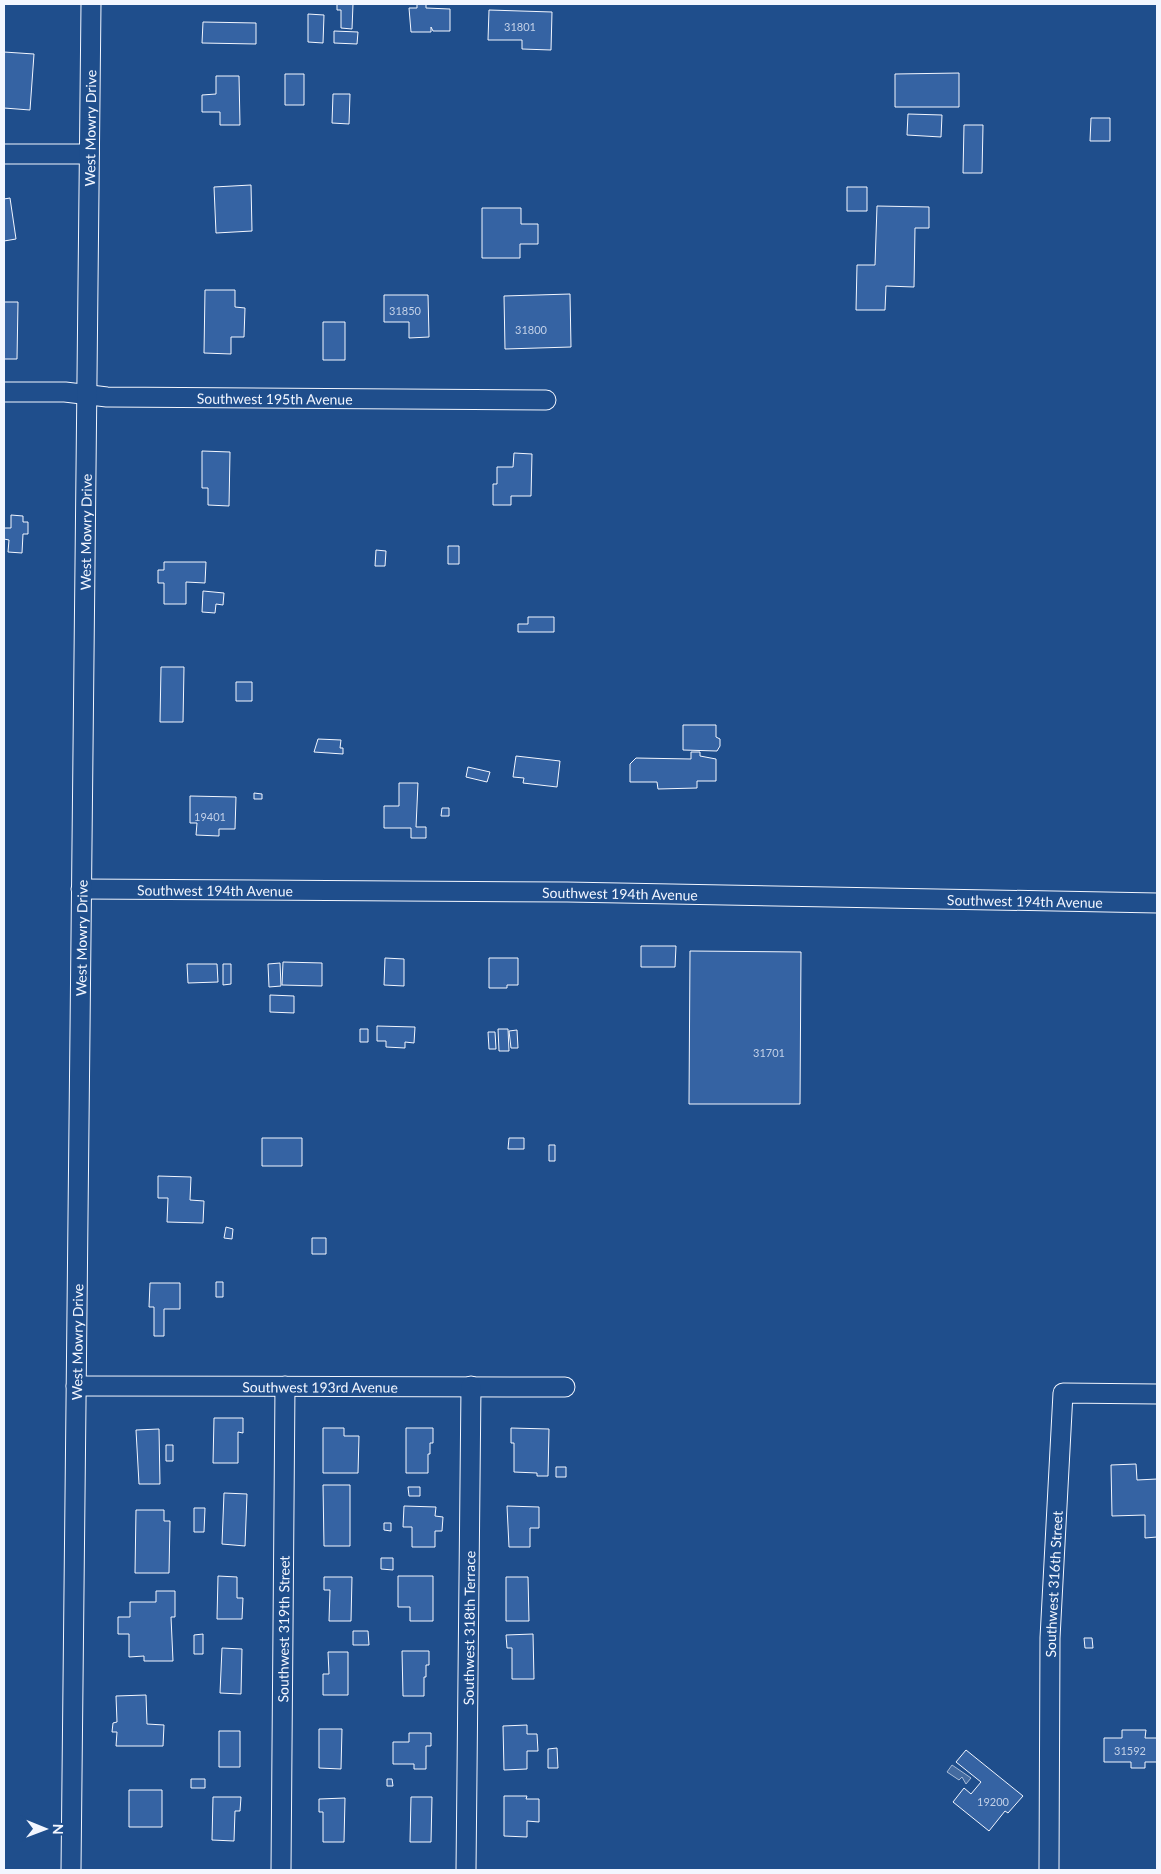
<svg xmlns="http://www.w3.org/2000/svg" width="1161" height="1874" viewBox="0 0 1161 1874" font-family="Lato,sans-serif">
  <style>
    .water { fill: #446ba0; stroke: #a8bbd7 }
    .building { fill: #3563a3; stroke: #f2f6ff }
    .lines { fill: none; stroke-linecap: round; stroke-linejoin: round }
    .minor-casing { stroke: #f2f6ff; stroke-width: 21 }
    .minor { stroke: #1f4e8c; stroke-width: 19 }
    .labels { text-anchor: middle; dominant-baseline: central; stroke-width: 4; stroke-linejoin: round; paint-order: stroke }
    .number-label { font-size: 11px; fill: #c3d1e8 }
    .street-label { font-size: 14px; fill: #f2f6ff; stroke: #1f4e8c }
  </style>
  <rect width="100%" height="100%" fill="#1f4e8c"/>
  <path class="water" d="M 952,1765 L 971,1778 L 966,1784 L 962,1777 L 959,1780 L 947,1772 Z"/>
  <path class="building" d="M 337,4 L 353,4 L 352,29 L 341,28 L 341,10 L 337,10 Z
    M 417,4 L 426,4 L 426,8 L 450,9 L 450,31 L 433,31 L 431,27 L 431,32 L 411,32 L 409,8 L 417,8 Z
    M 489,10 L 552,12 L 551,50 L 522,49 L 522,40 L 488,40 Z
    M 308,14 L 324,15 L 323,43 L 308,42 Z
    M 203,22 L 256,23 L 256,44 L 202,43 Z
    M 334,31 L 358,32 L 357,44 L 334,43 Z
    M 4,52 L 34,54 L 30,110 L 4,108 Z
    M 959,73 L 959,107 L 895,107 L 895,74 Z
    M 285,74 L 304,74 L 304,105 L 285,105 Z
    M 216,76 L 239,76 L 240,125 L 220,125 L 220,112 L 202,112 L 202,95 L 216,94 Z
    M 333,94 L 350,94 L 349,124 L 332,123 Z
    M 908,114 L 942,115 L 941,137 L 907,135 Z
    M 1091,118 L 1110,118 L 1110,141 L 1090,141 Z
    M 964,125 L 983,125 L 982,173 L 963,173 Z
    M 251,185 L 252,231 L 216,233 L 214,187 Z
    M 847,187 L 867,187 L 867,211 L 847,211 Z
    M 10,198 L 16,239 L 4,241 L 4,199 Z
    M 877,206 L 929,207 L 929,228 L 915,228 L 914,287 L 886,286 L 885,310 L 856,310 L 857,265 L 875,265 Z
    M 482,208 L 521,208 L 521,224 L 538,224 L 538,244 L 520,244 L 520,258 L 482,258 Z
    M 205,290 L 235,290 L 235,307 L 245,308 L 244,337 L 231,337 L 231,354 L 204,353 Z
    M 570,294 L 571,347 L 505,349 L 504,296 Z
    M 384,295 L 428,295 L 429,337 L 409,338 L 409,322 L 384,322 Z
    M 4,302 L 18,302 L 17,359 L 4,359 Z
    M 323,322 L 345,322 L 345,360 L 323,360 Z
    M 202,451 L 230,452 L 229,506 L 208,505 L 208,488 L 202,488 Z
    M 514,453 L 532,454 L 531,496 L 511,496 L 511,505 L 493,505 L 493,484 L 497,484 L 497,467 L 513,467 Z
    M 11,515 L 23,516 L 23,522 L 28,522 L 28,534 L 23,534 L 22,553 L 8,552 L 9,540 L 4,539 L 4,528 L 11,528 Z
    M 448,546 L 459,546 L 459,564 L 448,564 Z
    M 376,550 L 386,551 L 385,566 L 375,566 Z
    M 164,562 L 206,562 L 205,583 L 186,582 L 186,604 L 164,604 L 164,583 L 158,583 L 158,570 L 164,570 Z
    M 203,591 L 224,593 L 223,605 L 216,604 L 215,613 L 202,612 Z
    M 528,617 L 554,617 L 554,632 L 518,632 L 518,624 L 528,624 Z
    M 161,667 L 184,667 L 183,722 L 160,722 Z
    M 236,682 L 252,682 L 252,701 L 236,701 Z
    M 683,725 L 716,725 L 716,737 L 720,739 L 720,746 L 717,751 L 683,750 Z
    M 318,739 L 341,740 L 340,748 L 343,748 L 343,754 L 314,752 Z
    M 691,752 L 700,752 L 700,756 L 716,759 L 716,781 L 697,781 L 697,788 L 658,789 L 657,782 L 630,782 L 630,764 L 636,758 L 691,759 Z
    M 516,756 L 560,761 L 557,787 L 523,783 L 524,778 L 513,777 Z
    M 468,767 L 490,772 L 487,782 L 466,777 Z
    M 399,783 L 418,783 L 416,827 L 426,827 L 426,838 L 411,838 L 411,828 L 384,828 L 384,806 L 399,806 Z
    M 254,793 L 262,794 L 262,799 L 254,799 Z
    M 190,796 L 236,797 L 235,829 L 219,829 L 219,836 L 196,835 L 197,823 L 190,823 Z
    M 442,808 L 449,808 L 449,816 L 441,816 Z
    M 641,946 L 676,946 L 675,967 L 641,967 Z
    M 690,951 L 801,952 L 800,1104 L 689,1104 Z
    M 385,958 L 404,959 L 404,986 L 384,985 Z
    M 489,958 L 518,958 L 518,985 L 507,985 L 507,988 L 489,988 Z
    M 283,962 L 322,963 L 322,986 L 282,985 Z
    M 280,963 L 281,986 L 269,987 L 268,964 Z
    M 187,964 L 217,964 L 218,982 L 188,983 Z
    M 223,964 L 231,964 L 231,984 L 223,985 Z
    M 270,995 L 294,996 L 294,1013 L 270,1012 Z
    M 377,1026 L 415,1027 L 414,1043 L 405,1042 L 405,1048 L 386,1047 L 386,1041 L 377,1041 Z
    M 360,1029 L 368,1029 L 368,1042 L 360,1042 Z
    M 498,1029 L 508,1029 L 509,1051 L 499,1051 Z
    M 517,1030 L 518,1048 L 511,1048 L 509,1031 Z
    M 488,1032 L 495,1032 L 496,1049 L 489,1049 Z
    M 262,1138 L 302,1138 L 302,1166 L 262,1166 Z
    M 509,1138 L 524,1138 L 524,1149 L 508,1149 Z
    M 549,1145 L 555,1145 L 555,1161 L 549,1161 Z
    M 158,1176 L 191,1177 L 190,1200 L 204,1201 L 203,1223 L 167,1222 L 168,1198 L 158,1198 Z
    M 226,1227 L 233,1229 L 232,1239 L 224,1238 Z
    M 312,1238 L 326,1238 L 326,1254 L 312,1254 Z
    M 216,1282 L 223,1282 L 223,1297 L 216,1297 Z
    M 150,1283 L 180,1283 L 180,1309 L 164,1309 L 164,1336 L 154,1336 L 154,1307 L 149,1307 Z
    M 214,1418 L 243,1418 L 243,1433 L 238,1432 L 238,1463 L 213,1463 Z
    M 323,1428 L 344,1428 L 344,1436 L 359,1436 L 358,1473 L 323,1473 Z
    M 406,1428 L 433,1428 L 433,1443 L 430,1443 L 430,1454 L 428,1454 L 428,1473 L 406,1473 Z
    M 511,1428 L 549,1429 L 548,1476 L 537,1476 L 537,1473 L 514,1472 L 514,1443 L 511,1443 Z
    M 159,1429 L 160,1484 L 139,1484 L 136,1430 Z
    M 166,1445 L 173,1445 L 173,1461 L 166,1461 Z
    M 1136,1464 L 1137,1480 L 1157,1479 L 1157,1537 L 1145,1538 L 1145,1515 L 1112,1516 L 1111,1465 Z
    M 556,1467 L 566,1467 L 566,1477 L 556,1477 Z
    M 323,1485 L 350,1485 L 350,1546 L 324,1546 Z
    M 408,1487 L 420,1487 L 420,1496 L 409,1496 Z
    M 224,1493 L 247,1494 L 245,1546 L 222,1544 Z
    M 404,1506 L 436,1507 L 435,1516 L 443,1517 L 442,1531 L 435,1531 L 435,1547 L 412,1547 L 412,1527 L 403,1527 Z
    M 507,1506 L 539,1507 L 539,1528 L 530,1528 L 530,1547 L 509,1547 Z
    M 194,1508 L 205,1508 L 204,1532 L 194,1532 Z
    M 136,1510 L 164,1510 L 164,1521 L 170,1521 L 169,1573 L 135,1573 Z
    M 384,1523 L 391,1523 L 391,1531 L 384,1530 Z
    M 381,1558 L 393,1558 L 393,1570 L 381,1569 Z
    M 218,1576 L 237,1577 L 237,1598 L 243,1598 L 242,1619 L 217,1619 Z
    M 398,1576 L 433,1576 L 433,1621 L 410,1621 L 410,1607 L 398,1607 Z
    M 324,1577 L 352,1577 L 351,1621 L 329,1621 L 330,1590 L 324,1590 Z
    M 506,1577 L 528,1577 L 529,1621 L 506,1621 Z
    M 156,1591 L 175,1591 L 175,1617 L 171,1617 L 173,1661 L 144,1661 L 144,1656 L 129,1657 L 129,1634 L 118,1634 L 118,1617 L 130,1617 L 130,1602 L 156,1602 Z
    M 353,1631 L 368,1631 L 369,1645 L 353,1645 Z
    M 203,1634 L 203,1654 L 194,1654 L 194,1635 Z
    M 533,1634 L 534,1679 L 512,1679 L 512,1648 L 507,1648 L 506,1635 Z
    M 1084,1638 L 1092,1638 L 1093,1648 L 1085,1648 Z
    M 222,1648 L 242,1649 L 241,1694 L 220,1693 Z
    M 402,1651 L 429,1651 L 429,1665 L 426,1665 L 426,1677 L 424,1677 L 424,1696 L 403,1696 Z
    M 328,1652 L 348,1652 L 348,1695 L 323,1695 L 323,1674 L 329,1674 Z
    M 146,1695 L 147,1724 L 164,1725 L 163,1746 L 116,1746 L 117,1732 L 112,1732 L 113,1723 L 117,1722 L 116,1696 Z
    M 527,1725 L 527,1734 L 537,1734 L 538,1751 L 527,1751 L 527,1769 L 504,1770 L 503,1726 Z
    M 319,1729 L 342,1729 L 341,1769 L 319,1768 Z
    M 1122,1730 L 1146,1730 L 1145,1738 L 1157,1738 L 1157,1762 L 1145,1762 L 1145,1768 L 1131,1768 L 1131,1762 L 1104,1762 L 1104,1738 L 1122,1738 Z
    M 219,1731 L 240,1731 L 240,1767 L 219,1767 Z
    M 409,1733 L 431,1733 L 431,1746 L 426,1746 L 426,1769 L 414,1769 L 414,1764 L 393,1764 L 393,1742 L 409,1742 Z
    M 557,1748 L 558,1768 L 548,1768 L 548,1749 Z
    M 966,1750 L 1023,1796 L 1008,1813 L 1005,1811 L 989,1831 L 953,1802 L 964,1788 L 971,1794 L 981,1782 L 956,1762 Z
    M 191,1779 L 205,1779 L 205,1788 L 191,1788 Z
    M 387,1779 L 392,1779 L 393,1786 L 387,1786 Z
    M 129,1790 L 162,1790 L 162,1827 L 129,1827 Z
    M 504,1796 L 527,1796 L 526,1799 L 539,1799 L 539,1822 L 527,1821 L 527,1837 L 504,1836 Z
    M 213,1797 L 241,1797 L 240,1811 L 235,1811 L 234,1841 L 212,1840 Z
    M 411,1797 L 432,1797 L 431,1842 L 410,1842 Z
    M 345,1798 L 344,1842 L 323,1842 L 323,1812 L 319,1812 L 319,1799 Z"/>
  <g class="lines">
    <g class="minor-casing">
      <g id="minor">
        <path d="M 4,154 L 89,154"/>
        <path id="s1" d="M 4,392 L 65,392 L 107,397 L 546,400"/>
        <path id="s2" d="M 81,889 L 567,892 L 1157,903"/>
        <path id="s3" d="M 76,1386 L 565,1387"/>
        <path id="s4" d="M 71,1870 L 91,4"/>
        <path id="s5" d="M 281,1870 L 285,1386"/>
        <path id="s6" d="M 466,1870 L 471,1386"/>
        <path id="s7" d="M 1049,1870 L 1050,1638 L 1063,1393 L 1157,1394"/>
      </g>
    </g>
    <use href="#minor" class="minor"/>
  </g>
  <g class="labels">
    <g class="number-label">
      <text x="520" y="26">31801</text>
      <text x="405" y="310">31850</text>
      <text x="531" y="329">31800</text>
      <text x="210" y="816">19401</text>
      <text x="769" y="1052">31701</text>
      <text x="1130" y="1750">31592</text>
      <text x="993" y="1801">19200</text>
    </g>
    <g class="street-label">
      <text stroke="none"><textPath href="#s4" startOffset="1742">West Mowry Drive</textPath></text>
      <text stroke="none"><textPath href="#s1" startOffset="271">Southwest 195th Avenue</textPath></text>
      <text stroke="none"><textPath href="#s4" startOffset="1338">West Mowry Drive</textPath></text>
      <text stroke="none"><textPath href="#s2" startOffset="134">Southwest 194th Avenue</textPath></text>
      <text stroke="none"><textPath href="#s2" startOffset="539">Southwest 194th Avenue</textPath></text>
      <text stroke="none"><textPath href="#s2" startOffset="944">Southwest 194th Avenue</textPath></text>
      <text stroke="none"><textPath href="#s4" startOffset="932">West Mowry Drive</textPath></text>
      <text stroke="none"><textPath href="#s4" startOffset="528">West Mowry Drive</textPath></text>
      <text stroke="none"><textPath href="#s3" startOffset="244">Southwest 193rd Avenue</textPath></text>
      <text stroke="none"><textPath href="#s7" startOffset="286">Southwest 316th Street</textPath></text>
      <text stroke="none"><textPath href="#s5" startOffset="241">Southwest 319th Street</textPath></text>
      <text stroke="none"><textPath href="#s6" startOffset="242">Southwest 318th Terrace</textPath></text>
    </g>
  </g>
  <rect width="1161" height="1874" fill="none" stroke="#f2f6ff" stroke-width="10"/>
  <g transform="translate(45 1829) rotate(91)" stroke="#1f4e8c" stroke-width="4" paint-order="stroke">
  <path d="M0-4L9 19L0 12L-9 19Z" fill="#f2f6ff"/>
  <text y="-8" font-size="14" font-weight="bold" text-anchor="middle" fill="#f2f6ff">N</text>
  </g>
</svg>
